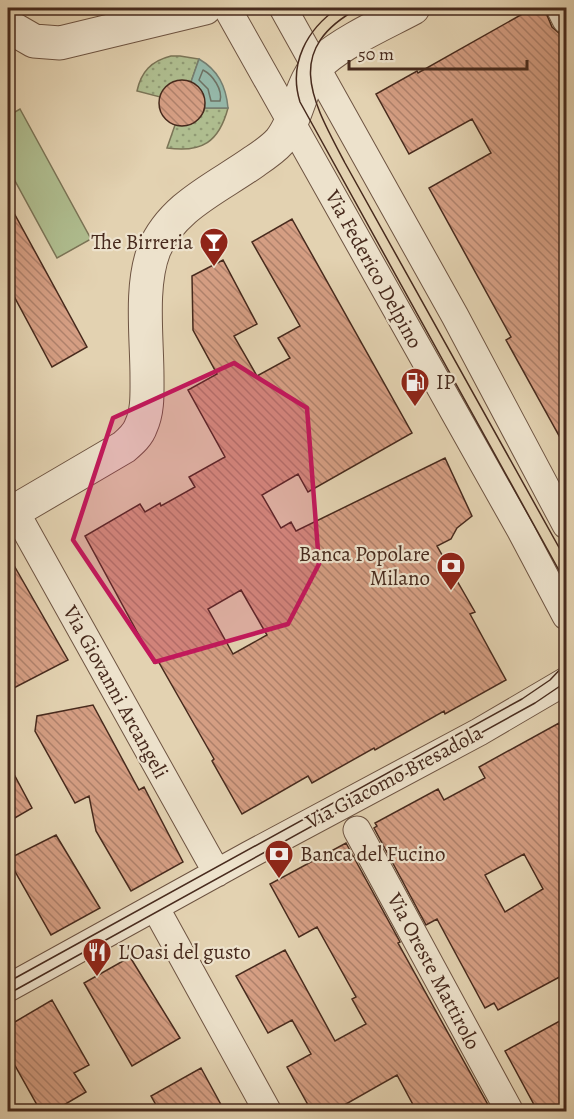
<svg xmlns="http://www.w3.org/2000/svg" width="574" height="1119" viewBox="0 0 574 1119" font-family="Alegreya,serif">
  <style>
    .grass { fill: url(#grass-dots); stroke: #7b7456; stroke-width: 1.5 }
    .park { fill: #afbd8f; stroke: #7b7456; stroke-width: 1.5 }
    .water { fill: #95b8a9; stroke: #767f71; stroke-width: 1.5 }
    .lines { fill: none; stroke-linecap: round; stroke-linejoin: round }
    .shore { stroke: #6e7163; stroke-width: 1.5 }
    .building { fill: url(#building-back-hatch); stroke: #472a1d; stroke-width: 1.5; fill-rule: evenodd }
    .minor-casing { stroke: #6e5442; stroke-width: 29 }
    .tertiary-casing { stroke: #6e5442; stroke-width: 35 }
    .minor { stroke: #ede2cc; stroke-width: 27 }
    .tertiary { stroke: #ede2cc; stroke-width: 33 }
    .tram { stroke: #472a1d; stroke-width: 1.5 }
    .marked { fill: #c2185b; fill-opacity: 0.2; stroke: #c2185b; stroke-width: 4.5; stroke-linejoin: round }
    .labels { text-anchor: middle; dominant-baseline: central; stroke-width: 4.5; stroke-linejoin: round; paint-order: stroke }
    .poi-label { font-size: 21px; fill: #472a1d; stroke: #ede2cc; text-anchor: start }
    .street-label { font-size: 21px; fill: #472a1d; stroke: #ede2cc }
  </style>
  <defs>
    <pattern id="grass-dots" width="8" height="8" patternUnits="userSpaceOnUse" patternTransform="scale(1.5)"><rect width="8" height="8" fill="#afbd8f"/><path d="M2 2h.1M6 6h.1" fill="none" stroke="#909a74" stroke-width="1.8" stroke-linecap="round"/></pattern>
    <pattern id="building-back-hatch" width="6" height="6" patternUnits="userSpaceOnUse" patternTransform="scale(1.5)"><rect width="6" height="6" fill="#d59e83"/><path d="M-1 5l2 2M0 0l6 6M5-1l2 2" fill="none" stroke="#af816b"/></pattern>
  </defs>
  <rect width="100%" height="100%" fill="#e3d2b1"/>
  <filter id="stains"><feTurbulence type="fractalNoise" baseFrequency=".00333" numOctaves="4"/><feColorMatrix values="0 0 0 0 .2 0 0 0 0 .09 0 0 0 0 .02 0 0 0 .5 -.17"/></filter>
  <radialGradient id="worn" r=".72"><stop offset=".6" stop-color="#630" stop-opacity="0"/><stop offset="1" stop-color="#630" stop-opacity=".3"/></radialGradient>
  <path class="grass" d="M 171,56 L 180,56 L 199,59 L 191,82 C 177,79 167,84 160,97 L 137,91 C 141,72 151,61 171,56 Z
    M 205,108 L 228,108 C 219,142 202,153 167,148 L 175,125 C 190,127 200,122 205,108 Z"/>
  <path class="park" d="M 20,109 L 91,239 L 57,258 L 8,168 L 8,116 Z"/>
  <path class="water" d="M 199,59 C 218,70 226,86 228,108 L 205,108 L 202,92 L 191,82 Z"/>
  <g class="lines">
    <path class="shore" d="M 203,70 C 213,75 223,90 220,101 L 211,101 L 208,89 L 199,80 Z"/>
  </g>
  <path class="building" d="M 533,8 L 544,8 L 552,27 L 560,34 L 567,46 L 567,450 L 506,340 L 511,337 L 429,188 L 491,153 L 472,119 L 409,154 L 376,94 L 417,71 L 418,73 Z
    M159 103a23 23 0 1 1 46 0a23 23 0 1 1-46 0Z
    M 8,202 L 87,347 L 52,367 L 8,285 Z
    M 292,219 L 412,433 L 308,492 L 298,474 L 262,495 L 281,528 L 291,522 L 296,531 L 445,458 L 472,516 L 457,528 L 451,539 L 437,546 L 475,612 L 470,614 L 506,680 L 445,714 L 444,711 L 375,750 L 374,748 L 312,783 L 308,776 L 242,814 L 212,761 L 214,759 L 158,661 L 154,663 L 85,536 L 140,504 L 145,512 L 160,503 L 161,506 L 195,487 L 189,477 L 225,457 L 188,390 L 217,374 L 193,330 L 192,276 L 223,260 L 257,324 L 234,336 L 257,376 L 290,358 L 278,338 L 300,326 L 252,242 ZM 241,590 L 267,635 L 233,654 L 208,609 Z
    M 8,555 L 68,660 L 8,691 Z
    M 93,705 L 139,790 L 144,787 L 183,862 L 131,891 L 96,831 L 89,796 L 75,803 L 35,731 L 37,716 Z
    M 559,723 L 567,738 L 567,973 L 498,1010 L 494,1003 L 485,1008 L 437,919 L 426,925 L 374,828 L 377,826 L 375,823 L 438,789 L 444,800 L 485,778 L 479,767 ZM 524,854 L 543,889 L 505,912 L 485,875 Z
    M 8,763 L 32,808 L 8,822 Z
    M 56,835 L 100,908 L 51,935 L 8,859 Z
    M 346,843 L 400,942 L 398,943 L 492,1112 L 417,1112 L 397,1075 L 332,1112 L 312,1112 L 287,1067 L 311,1054 L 292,1020 L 268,1033 L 236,976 L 285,950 L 335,1041 L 366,1024 L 352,999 L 356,997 L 317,927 L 299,937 L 270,884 Z
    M 130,957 L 180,1038 L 132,1066 L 84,983 Z
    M 52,1000 L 89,1065 L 74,1073 L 86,1092 L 52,1112 L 41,1112 L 8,1053 L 8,1026 Z
    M 567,1017 L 567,1112 L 538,1112 L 505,1051 Z
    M 201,1068 L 225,1112 L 160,1112 L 151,1096 Z"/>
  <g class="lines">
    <g class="minor-casing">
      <path id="minor" d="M 227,8 L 521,531 L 566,616
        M 283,8 L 455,316 L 566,525
        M 560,8 L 566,20
        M 15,511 L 217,873
        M 357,830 L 510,1112
        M 155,907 L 268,1112
        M 8,988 L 249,855 L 479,732 L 566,681"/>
    </g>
    <g class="tertiary-casing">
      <path id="tertiary" d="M 8,26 L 34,41 L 60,43 L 205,8
        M 8,515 L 124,447 C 131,441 138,435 141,426 C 148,411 147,393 147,377 C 147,338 140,286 154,250 C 172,206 219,187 255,161 C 264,155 273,149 280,141 C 299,118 300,80 322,61 C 346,40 385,23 413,8"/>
    </g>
    <use href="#minor" class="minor"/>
    <use href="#tertiary" class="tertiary"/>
    <path class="tram" d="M 338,8 C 307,29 288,64 300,102 L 566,583
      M 359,8 C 281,50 313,102 345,163 L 566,560
      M 8,982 L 522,699 L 550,680 L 566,663
      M 8,994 L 535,703 L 566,682"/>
  </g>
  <path class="marked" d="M 234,363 L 307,408 L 319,564 L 288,624 L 155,662 L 73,540 L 113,418 Z"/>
  <defs>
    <g id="bar-pin" transform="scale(1.5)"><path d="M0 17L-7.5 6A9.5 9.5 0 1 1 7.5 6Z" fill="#8f2418" stroke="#ede2cc"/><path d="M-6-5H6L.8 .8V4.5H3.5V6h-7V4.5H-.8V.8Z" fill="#fff"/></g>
    <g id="fuel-pin" transform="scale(1.5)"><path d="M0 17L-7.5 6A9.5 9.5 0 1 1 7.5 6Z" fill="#8f2418" stroke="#ede2cc"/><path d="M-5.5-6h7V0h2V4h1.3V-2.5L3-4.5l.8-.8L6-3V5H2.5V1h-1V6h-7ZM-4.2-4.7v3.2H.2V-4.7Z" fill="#fff"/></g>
    <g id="bank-pin" transform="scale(1.5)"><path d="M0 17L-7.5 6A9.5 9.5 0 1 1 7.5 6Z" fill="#8f2418" stroke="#ede2cc"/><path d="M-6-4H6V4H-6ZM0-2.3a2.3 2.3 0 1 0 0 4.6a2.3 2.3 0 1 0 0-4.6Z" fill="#fff"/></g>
    <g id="restaurant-pin" transform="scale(1.5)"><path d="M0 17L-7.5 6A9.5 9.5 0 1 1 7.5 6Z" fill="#8f2418" stroke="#ede2cc"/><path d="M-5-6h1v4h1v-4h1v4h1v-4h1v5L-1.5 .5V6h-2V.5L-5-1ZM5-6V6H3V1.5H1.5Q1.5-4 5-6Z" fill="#fff"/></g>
  </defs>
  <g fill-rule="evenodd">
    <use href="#bar-pin" x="214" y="242"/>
    <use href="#fuel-pin" x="415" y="382"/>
    <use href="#bank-pin" x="451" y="566"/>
    <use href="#bank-pin" x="279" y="854"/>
    <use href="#restaurant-pin" x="97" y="952"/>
  </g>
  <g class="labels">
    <g class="poi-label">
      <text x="193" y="242" text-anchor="end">The Birreria</text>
      <text x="436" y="382">IP</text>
      <text x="430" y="554" text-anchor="end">Banca Popolare<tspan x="430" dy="24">Milano</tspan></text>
      <text x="300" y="854">Banca del Fucino</text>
      <text x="118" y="952">L'Oasi del gusto</text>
    </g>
    <g class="street-label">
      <text transform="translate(374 269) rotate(61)">Via Federico Delpino</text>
      <text transform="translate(116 692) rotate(61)">Via Giovanni Arcangeli</text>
      <text transform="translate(394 777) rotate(-28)">Via Giacomo Bresadola</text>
      <text transform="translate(434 971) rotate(62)">Via Oreste Mattirolo</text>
    </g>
  </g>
  <rect width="574" height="1119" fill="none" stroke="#e3d2b1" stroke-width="30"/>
  <rect x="9" y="9" width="556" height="1101" fill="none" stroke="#472a1d" stroke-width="3"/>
  <rect x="15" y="15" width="544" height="1089" fill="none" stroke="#472a1d" stroke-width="1.5"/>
  <path d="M349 60v9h178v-9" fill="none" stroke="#472a1d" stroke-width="3"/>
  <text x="358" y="60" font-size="18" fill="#472a1d" stroke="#ede2cc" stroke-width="4.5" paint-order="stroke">50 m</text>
  <rect width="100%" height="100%" filter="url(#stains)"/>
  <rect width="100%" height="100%" fill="url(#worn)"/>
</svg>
